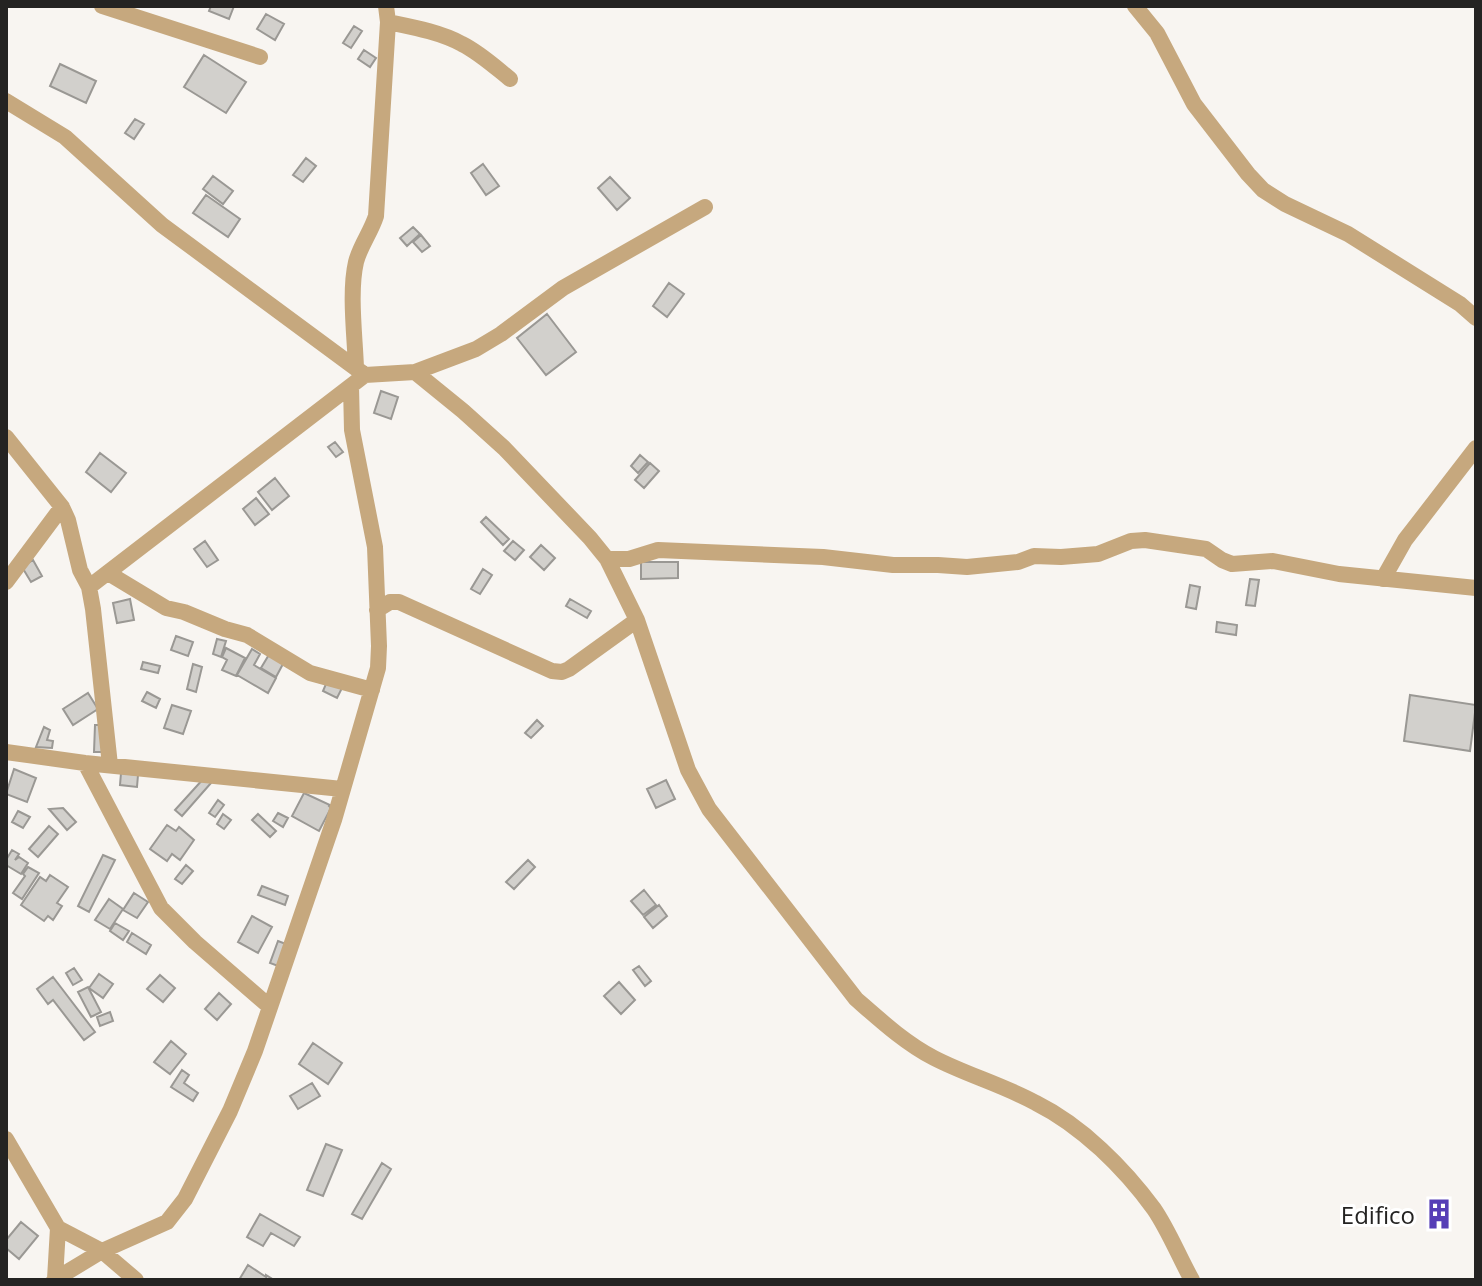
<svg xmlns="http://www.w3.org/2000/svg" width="1482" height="1286" viewBox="0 0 1482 1286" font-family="'Open Sans',sans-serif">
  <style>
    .building { fill: #d2d0cc; stroke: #9a9894; stroke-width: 2 }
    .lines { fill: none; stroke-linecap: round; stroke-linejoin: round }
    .minor { stroke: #c6a87e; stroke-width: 16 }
    .labels { text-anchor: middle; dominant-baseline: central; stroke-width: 6; stroke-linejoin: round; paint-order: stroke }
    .poi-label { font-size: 24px; fill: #242322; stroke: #fff; text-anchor: end }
  </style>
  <rect width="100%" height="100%" fill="#f8f5f1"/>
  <path class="building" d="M 211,6 L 234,6 L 229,19 L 209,11 Z
    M 266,14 L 284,24 L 275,40 L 257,29 Z
    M 354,26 L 362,31 L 351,48 L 343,43 Z
    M 364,50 L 376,58 L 370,67 L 358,59 Z
    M 204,55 L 246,82 L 226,113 L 184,87 Z
    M 60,64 L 96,81 L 86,103 L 50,86 Z
    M 135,119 L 144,124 L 134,139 L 125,133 Z
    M 306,158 L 316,166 L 303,182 L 293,175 Z
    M 483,164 L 499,186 L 486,195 L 471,173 Z
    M 213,176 L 233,191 L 223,204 L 203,189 Z
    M 610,177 L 630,198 L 617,210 L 598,188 Z
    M 206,195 L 240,219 L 228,237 L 193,213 Z
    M 413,227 L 420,234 L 407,246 L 400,238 Z
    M 421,235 L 430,246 L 422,252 L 413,242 Z
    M 669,283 L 684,294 L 667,317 L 653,306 Z
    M 547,314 L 576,352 L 546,375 L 517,338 Z
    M 381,391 L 398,397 L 391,419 L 374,413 Z
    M 335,442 L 343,452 L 336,457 L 328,447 Z
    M 100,453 L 126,473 L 111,492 L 86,472 Z
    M 640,455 L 648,462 L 638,473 L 631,466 Z
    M 650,463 L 659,471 L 644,488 L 635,480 Z
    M 275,478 L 289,496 L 272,510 L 258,492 Z
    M 256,498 L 269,514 L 255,525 L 243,509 Z
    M 486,517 L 509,539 L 503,545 L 481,522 Z
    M 205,541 L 218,560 L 207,567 L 194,549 Z
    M 513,541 L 524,550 L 515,560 L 504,551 Z
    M 541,545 L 555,558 L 544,570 L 530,557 Z
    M 33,560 L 42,576 L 31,582 L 22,567 Z
    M 641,562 L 678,562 L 678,578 L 641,579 Z
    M 483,569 L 492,575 L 480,594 L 471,589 Z
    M 1250,579 L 1259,580 L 1255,606 L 1246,605 Z
    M 1190,585 L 1200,587 L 1196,609 L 1186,607 Z
    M 130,599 L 134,620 L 117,623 L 113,603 Z
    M 570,599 L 591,611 L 587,618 L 566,606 Z
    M 1217,622 L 1237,625 L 1236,635 L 1216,632 Z
    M 176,636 L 193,642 L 188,656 L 171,650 Z
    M 217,639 L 226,641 L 221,657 L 213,654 Z
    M 226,648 L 245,658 L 236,676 L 222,670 L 227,660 L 222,657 Z
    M 252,649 L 260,654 L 254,665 L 276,678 L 268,693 L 237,675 Z
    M 270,653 L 284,662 L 276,677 L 261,668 Z
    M 143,662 L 160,666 L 158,673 L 141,669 Z
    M 193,664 L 202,667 L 196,692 L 187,689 Z
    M 328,679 L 343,686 L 337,698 L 323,691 Z
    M 147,692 L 160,699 L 156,708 L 142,701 Z
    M 88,693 L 98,709 L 73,725 L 63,709 Z
    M 1410,695 L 1476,705 L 1470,751 L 1404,741 Z
    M 172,705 L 191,711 L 183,734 L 164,728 Z
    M 537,720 L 543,726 L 531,738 L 525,733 Z
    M 95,725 L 105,725 L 104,752 L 94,752 Z
    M 44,727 L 50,730 L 47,740 L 53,741 L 52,748 L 36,747 Z
    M 14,769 L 36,778 L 27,802 L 6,794 Z
    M 121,773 L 138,775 L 137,787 L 120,785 Z
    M 205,777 L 211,783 L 182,816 L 175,810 Z
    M 666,780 L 675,799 L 656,808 L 647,789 Z
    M 304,793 L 330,805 L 329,806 L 331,808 L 319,831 L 292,816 Z
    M 218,800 L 224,805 L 215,817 L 209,813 Z
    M 63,808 L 76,822 L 67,830 L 49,809 Z
    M 18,811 L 30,817 L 23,828 L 12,822 Z
    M 278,813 L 288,818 L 283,827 L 273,821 Z
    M 223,814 L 231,820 L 224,829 L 217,824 Z
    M 258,814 L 276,831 L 270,837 L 252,820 Z
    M 167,825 L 176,831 L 179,827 L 194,840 L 180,860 L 172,854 L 167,861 L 150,849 Z
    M 49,826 L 58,834 L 38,857 L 29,849 Z
    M 12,850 L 19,854 L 15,860 L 19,857 L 28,863 L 21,874 L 6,865 L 6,860 Z
    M 103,855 L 115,860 L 89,912 L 78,906 Z
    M 528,860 L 535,867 L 514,889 L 506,882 Z
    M 186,865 L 193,871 L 182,884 L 175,879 Z
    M 28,867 L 39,873 L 22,899 L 13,893 L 25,876 L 23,874 Z
    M 50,875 L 68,887 L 57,903 L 62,906 L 53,920 L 48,916 L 44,921 L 21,905 L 40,877 L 46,881 Z
    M 262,886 L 288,896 L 285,905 L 258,895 Z
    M 644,890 L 656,905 L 643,915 L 631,901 Z
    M 134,893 L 148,902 L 137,918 L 123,910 Z
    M 109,899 L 123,909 L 110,929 L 95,920 Z
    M 659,905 L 667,916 L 653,928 L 644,917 Z
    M 252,916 L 272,927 L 258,953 L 238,942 Z
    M 115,923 L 129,931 L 123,940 L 110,931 Z
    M 132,933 L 151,945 L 146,954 L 127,942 Z
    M 278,941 L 286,944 L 278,966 L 270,963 Z
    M 639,966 L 651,981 L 645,986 L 633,970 Z
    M 74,968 L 82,980 L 73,985 L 66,973 Z
    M 99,974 L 113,984 L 103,998 L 89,988 Z
    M 160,975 L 175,988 L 163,1002 L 147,989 Z
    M 53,977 L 95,1032 L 84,1040 L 53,1000 L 48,1004 L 37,989 Z
    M 619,982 L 635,1000 L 621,1014 L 604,996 Z
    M 88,987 L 101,1012 L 91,1017 L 78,992 Z
    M 219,993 L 231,1004 L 217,1020 L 205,1009 Z
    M 110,1012 L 113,1021 L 100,1026 L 97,1017 Z
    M 171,1041 L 186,1054 L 170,1074 L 154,1062 Z
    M 313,1043 L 342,1063 L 328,1084 L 299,1064 Z
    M 182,1070 L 189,1075 L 184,1083 L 198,1093 L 193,1101 L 171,1087 Z
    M 312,1083 L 320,1096 L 298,1109 L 290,1096 Z
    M 326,1144 L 342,1150 L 323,1196 L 307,1190 Z
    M 382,1163 L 391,1169 L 362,1219 L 352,1214 Z
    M 1439,1206 L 1447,1210 L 1442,1219 L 1440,1217 L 1436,1224 L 1430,1220 Z
    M 260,1214 L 300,1237 L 294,1246 L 271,1233 L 263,1246 L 247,1237 Z
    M 21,1222 L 38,1236 L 19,1259 L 6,1248 L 6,1240 Z
    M 248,1265 L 266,1277 L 266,1275 L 274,1280 L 239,1280 Z"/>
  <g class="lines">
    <path class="minor" d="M 102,6 L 260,57
      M 1135,6 L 1157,33 L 1194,104 L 1248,174 L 1263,190 L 1285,204 L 1348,234 L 1460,304 L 1476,318
      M 388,22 C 412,27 440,32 462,44 C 480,53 495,67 510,79
      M 6,101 L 65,137 L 162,225 L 365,375
      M 356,368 C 355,337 349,292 356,262 C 360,246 371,232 376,216 L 388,22 L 386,6
      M 415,372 L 463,411 L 504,448 L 590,538 L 607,559 L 637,620 L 688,770 L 709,809 L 856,999 C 880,1020 905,1043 934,1058 C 967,1075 1003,1085 1036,1103 C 1082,1126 1124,1168 1154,1209 C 1169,1231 1179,1257 1192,1280
      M 6,437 L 62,507 L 68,520 L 80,570 L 89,587 L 93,609 L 110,765
      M 607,559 L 629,559 L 658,550 L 823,557 L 893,565 L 938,565 L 967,567 L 1018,562 L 1034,556 L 1061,557 L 1098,554 L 1131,541 L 1145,540 L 1206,549 L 1222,560 L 1232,564 L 1273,561 L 1339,574 L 1476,588
      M 108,573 L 166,608 L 184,612 L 225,629 L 247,635 L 310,673 L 372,690
      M 1383,579 L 1405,540 L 1476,448
      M 6,582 L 62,507
      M 89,587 L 365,375 L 415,372 L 476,349 L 501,334 L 563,288 L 705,207
      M 377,610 L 390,602 L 399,602 L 552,671 L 562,672 L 569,669 L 637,620
      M 6,752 L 85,763 L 342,789
      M 85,763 L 161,908 L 195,942 L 270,1007
      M 6,1139 L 58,1228 L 102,1251 L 136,1280
      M 55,1279 L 58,1228
      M 54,1280 L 102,1251 L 167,1222 L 185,1199 L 230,1111 L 255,1051 L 334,820 L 378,668 L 379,646 L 375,547 L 352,430 L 351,386"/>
  </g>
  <defs>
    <g id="building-bare" transform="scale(2.4)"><path d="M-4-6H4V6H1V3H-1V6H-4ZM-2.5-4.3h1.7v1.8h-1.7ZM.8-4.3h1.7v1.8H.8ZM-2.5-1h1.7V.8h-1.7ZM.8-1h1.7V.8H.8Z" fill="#563eb6" stroke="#fff" stroke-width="2.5" paint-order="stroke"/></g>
  </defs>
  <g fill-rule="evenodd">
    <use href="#building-bare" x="1439" y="1214"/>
  </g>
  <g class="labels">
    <g class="poi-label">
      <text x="1415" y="1214">Edifico</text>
    </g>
  </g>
  <rect width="1482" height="1286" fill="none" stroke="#242322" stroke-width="16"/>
</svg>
